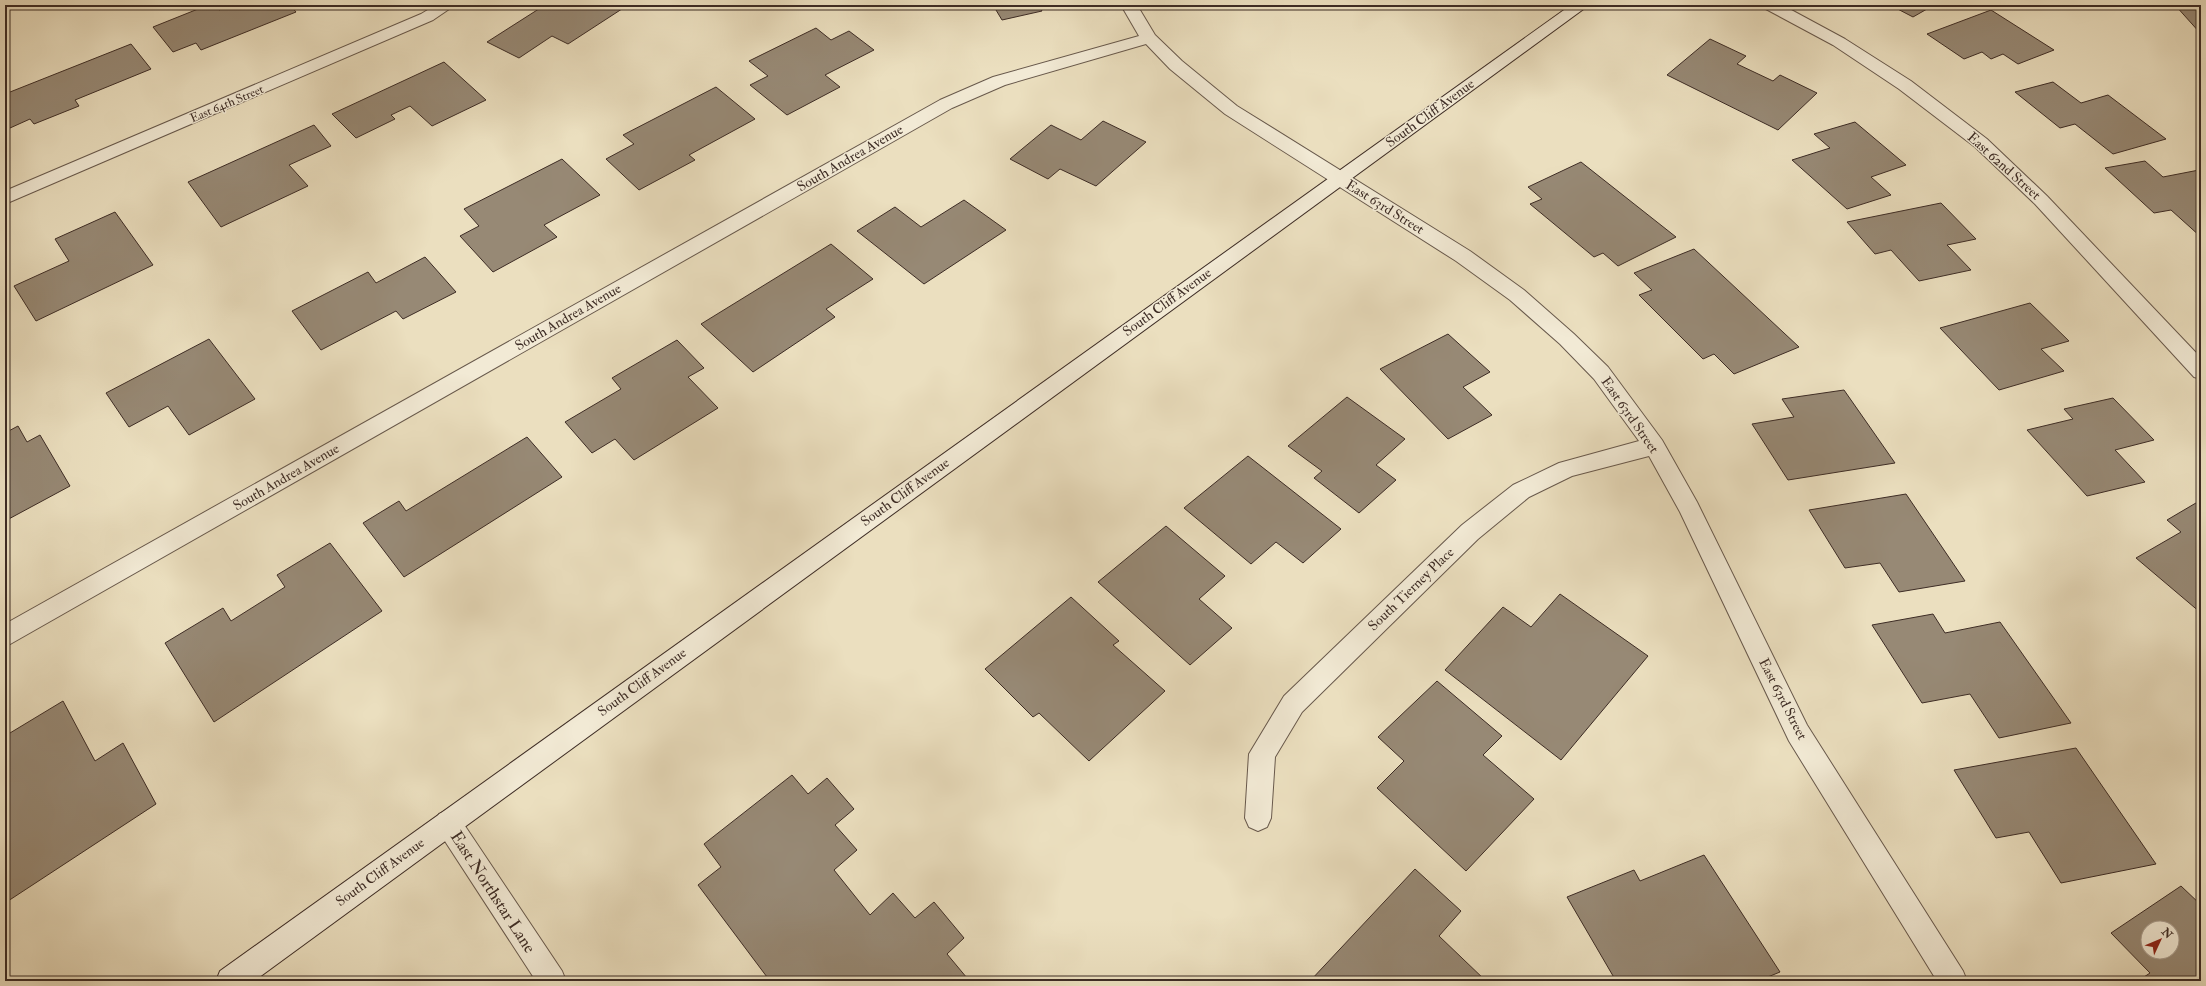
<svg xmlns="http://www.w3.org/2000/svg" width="2206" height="986" viewBox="0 0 2206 986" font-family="'IM FELL Double Pica',serif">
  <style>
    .building { fill: #978975; stroke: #3d2c25; fill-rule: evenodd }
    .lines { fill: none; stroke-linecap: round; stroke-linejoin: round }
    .street-casing { stroke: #68594c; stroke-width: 2 }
    .secondary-casing { stroke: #3d2c25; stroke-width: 2 }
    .street { fill: #f2ead5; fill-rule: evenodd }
    .secondary { fill: #f2ead5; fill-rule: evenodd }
    .labels { text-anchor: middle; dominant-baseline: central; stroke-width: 3; stroke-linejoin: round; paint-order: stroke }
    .far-street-label { font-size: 12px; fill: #3d2c25; stroke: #f2ead5 }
    .street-label { font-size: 14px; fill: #3d2c25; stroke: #f2ead5 }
    .near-street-label { font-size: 17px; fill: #3d2c25; stroke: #f2ead5 }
  </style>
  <rect width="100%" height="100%" fill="#ebdfbf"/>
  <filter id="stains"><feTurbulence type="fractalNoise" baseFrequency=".005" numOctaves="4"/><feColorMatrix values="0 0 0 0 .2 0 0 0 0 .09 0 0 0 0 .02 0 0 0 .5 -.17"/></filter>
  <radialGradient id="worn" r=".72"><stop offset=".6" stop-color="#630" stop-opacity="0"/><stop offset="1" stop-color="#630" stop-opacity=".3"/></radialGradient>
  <path class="building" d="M 208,5 L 215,5 L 219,10 L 231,5 L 290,5 L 296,12 L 201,50 L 196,43 L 173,52 L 153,27 Z
    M 545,5 L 628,5 L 568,44 L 552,36 L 519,58 L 487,42 Z
    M 993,5 L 1039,5 L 1042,11 L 1002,20 Z
    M 1890,5 L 1934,5 L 1913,17 Z
    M 2175,5 L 2201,5 L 2201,34 Z
    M 1991,10 L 2054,50 L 2018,64 L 2003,54 L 1991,59 L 1982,52 L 1964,59 L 1927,34 Z
    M 816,28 L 831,40 L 849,31 L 874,50 L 825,75 L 840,87 L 787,115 L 750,85 L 768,76 L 749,61 Z
    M 1710,39 L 1746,56 L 1737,64 L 1773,81 L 1780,75 L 1817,93 L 1778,130 L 1667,75 Z
    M 131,44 L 151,69 L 75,100 L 79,106 L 34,124 L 30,119 L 10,128 L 5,121 L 5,94 Z
    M 444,62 L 486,100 L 432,126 L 410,106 L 391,115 L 395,119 L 356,138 L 332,114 Z
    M 2053,82 L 2081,103 L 2108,95 L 2166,139 L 2113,154 L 2075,124 L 2060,128 L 2015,92 Z
    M 716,87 L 755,119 L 689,155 L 695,160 L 639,190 L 606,159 L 634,144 L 623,135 Z
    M 1103,121 L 1146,142 L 1096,186 L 1060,169 L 1048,179 L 1010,159 L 1051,125 L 1081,140 Z
    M 1855,122 L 1906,165 L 1871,177 L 1891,195 L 1847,209 L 1792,160 L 1830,148 L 1814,134 Z
    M 314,125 L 331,146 L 289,165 L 308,186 L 221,227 L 188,182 Z
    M 562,159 L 600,195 L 544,225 L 557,237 L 493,272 L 460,236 L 479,226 L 464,209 Z
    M 2145,161 L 2163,177 L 2199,170 L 2201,171 L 2201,237 L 2171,210 L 2154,213 L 2105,168 Z
    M 1581,162 L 1676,237 L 1618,266 L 1603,253 L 1594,257 L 1530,204 L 1542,199 L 1528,187 Z
    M 964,200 L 1006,230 L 924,284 L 857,231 L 895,207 L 921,227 Z
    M 1941,203 L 1976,239 L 1947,245 L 1971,270 L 1919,281 L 1891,250 L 1875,254 L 1847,222 Z
    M 115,212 L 153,265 L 36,321 L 14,286 L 69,261 L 55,239 Z
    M 831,244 L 873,279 L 826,309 L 835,317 L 753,372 L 701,324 Z
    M 1694,249 L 1799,347 L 1734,374 L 1714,354 L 1703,359 L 1639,295 L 1652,290 L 1634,273 Z
    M 425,257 L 456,292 L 403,319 L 396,311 L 321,350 L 292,311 L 368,272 L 376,283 Z
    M 2030,303 L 2069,341 L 2041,349 L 2064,371 L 1999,390 L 1940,328 Z
    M 1448,334 L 1490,372 L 1463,387 L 1492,415 L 1448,439 L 1380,369 Z
    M 209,339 L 255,399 L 189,435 L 168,406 L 129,427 L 106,393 Z
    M 677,340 L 704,368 L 688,377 L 718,408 L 634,460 L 615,439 L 592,453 L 565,422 L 621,389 L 612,378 Z
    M 1844,390 L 1895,463 L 1788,480 L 1752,424 L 1794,417 L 1782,399 Z
    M 1347,397 L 1405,439 L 1376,465 L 1396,480 L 1359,513 L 1314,478 L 1322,471 L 1288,446 Z
    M 2113,398 L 2154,440 L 2115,450 L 2145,482 L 2087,496 L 2027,430 L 2073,419 L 2064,409 Z
    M 18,426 L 27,442 L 40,435 L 70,486 L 5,521 L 5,433 Z
    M 527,437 L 562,477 L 404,577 L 363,523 L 399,501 L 406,511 Z
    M 1248,456 L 1341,529 L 1303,563 L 1276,542 L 1251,564 L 1184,508 Z
    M 1906,494 L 1965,581 L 1899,592 L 1880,563 L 1845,568 L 1809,510 Z
    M 2201,500 L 2201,613 L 2136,558 L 2181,532 L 2167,520 Z
    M 1166,526 L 1225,576 L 1199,599 L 1232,628 L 1190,665 L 1098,582 Z
    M 330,543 L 382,611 L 214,722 L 165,643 L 223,608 L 231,621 L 285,587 L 277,575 Z
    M 1560,594 L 1648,656 L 1561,760 L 1445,670 L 1503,607 L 1531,627 Z
    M 1071,597 L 1119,641 L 1113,645 L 1165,691 L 1089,761 L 1039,713 L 1033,717 L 985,669 Z
    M 1933,614 L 1945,633 L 2000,622 L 2071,723 L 1999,738 L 1970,694 L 1922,703 L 1872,625 Z
    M 1437,681 L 1502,736 L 1483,755 L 1534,799 L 1466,871 L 1377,788 L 1404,761 L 1378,737 Z
    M 63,701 L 95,761 L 123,743 L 156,804 L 5,903 L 5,736 Z
    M 2076,748 L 2156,864 L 2061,883 L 2029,832 L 1996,838 L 1954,770 Z
    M 792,775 L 808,794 L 827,778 L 854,809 L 835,825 L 857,850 L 834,870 L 870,915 L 893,893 L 915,918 L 934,902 L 964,938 L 947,954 L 967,978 L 963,981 L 770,981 L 698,885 L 721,867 L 704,844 Z
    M 1704,855 L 1780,972 L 1758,981 L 1616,981 L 1567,897 L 1634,870 L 1640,881 Z
    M 1415,869 L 1461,911 L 1439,936 L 1486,981 L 1310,981 Z
    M 2181,886 L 2201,905 L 2201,981 L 2138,981 L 2150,973 L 2111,933 ZM 2148,928 L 2172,928 L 2172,952 L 2148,952 Z"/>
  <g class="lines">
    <g class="street-casing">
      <path id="street" d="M 436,5 L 455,5 L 433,20 L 5,204 L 5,191 L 421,14 Z
        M 1121,5 L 1137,5 L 1155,35 L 1182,61 L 1237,106 L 1470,251 L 1524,290 L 1574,334 L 1608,367 L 1662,440 L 1697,502 L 1807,725 L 1963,971 L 1967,981 L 1937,981 L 1789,741 L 1680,512 L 1649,456 L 1572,476 L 1529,497 L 1478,539 L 1302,712 L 1275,757 L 1271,818 L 1267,827 L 1258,831 L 1249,827 L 1245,818 L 1249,754 L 1284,696 L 1462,525 L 1513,485 L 1559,463 L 1639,441 L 1594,379 L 1560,344 L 1510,300 L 1456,261 L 1225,114 L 1170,69 L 1146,44 L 1005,85 L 952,108 L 5,647 L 5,624 L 940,100 L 993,77 L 1139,36 Z
        M 1762,5 L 1782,5 L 1845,39 L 1911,81 L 1987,139 L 2047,196 L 2201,358 L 2201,379 L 2194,377 L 2035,204 L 1975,147 L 1899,89 L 1833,45 L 1764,8 Z
        M 448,810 L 457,814 L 562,971 L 566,981 L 536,981 L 439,832 L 435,823 L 439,814 Z"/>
    </g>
    <g class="secondary-casing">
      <path id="secondary" d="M 1571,5 L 1589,5 L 254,981 L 216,981 L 220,971 Z"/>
    </g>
    <use href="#street" class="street"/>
    <use href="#secondary" class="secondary"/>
  </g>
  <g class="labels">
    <g class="far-street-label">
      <text transform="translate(227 104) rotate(-23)">East 64th Street</text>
    </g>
    <g class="street-label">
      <text transform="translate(1430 113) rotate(-36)">South Cliff Avenue</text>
      <text transform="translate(850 158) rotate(-30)">South Andrea Avenue</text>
      <text transform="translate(2004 166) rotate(42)">East 62nd Street</text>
      <text transform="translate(1385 207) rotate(32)">East 63rd Street</text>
      <text transform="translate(1167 302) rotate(-36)">South Cliff Avenue</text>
      <text transform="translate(568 317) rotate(-30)">South Andrea Avenue</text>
      <text transform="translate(1630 415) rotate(55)">East 63rd Street</text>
      <text transform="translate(286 477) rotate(-30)">South Andrea Avenue</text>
      <text transform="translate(905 492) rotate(-36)">South Cliff Avenue</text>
      <text transform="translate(1411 589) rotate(-44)">South Tierney Place</text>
      <text transform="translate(642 682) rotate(-36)">South Cliff Avenue</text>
      <text transform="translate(1783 699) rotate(63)">East 63rd Street</text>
      <text transform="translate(380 872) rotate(-36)">South Cliff Avenue</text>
    </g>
    <g class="near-street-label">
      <text transform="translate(493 892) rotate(57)">East Northstar Lane</text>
    </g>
  </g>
  <rect width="2206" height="986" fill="none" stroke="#ebdfbf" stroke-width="20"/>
  <rect x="6" y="6" width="2194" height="974" fill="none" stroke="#3d2c25" stroke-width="2"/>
  <rect x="10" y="10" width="2186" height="966" fill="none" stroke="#3d2c25"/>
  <g transform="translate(2160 940) rotate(46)"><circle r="19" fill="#f2ead5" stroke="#aa9e8f"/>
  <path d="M0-3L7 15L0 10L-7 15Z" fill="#8f2418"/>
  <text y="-6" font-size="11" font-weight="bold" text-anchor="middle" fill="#3d2c25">N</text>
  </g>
  <rect width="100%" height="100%" filter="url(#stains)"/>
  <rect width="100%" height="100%" fill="url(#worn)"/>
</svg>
